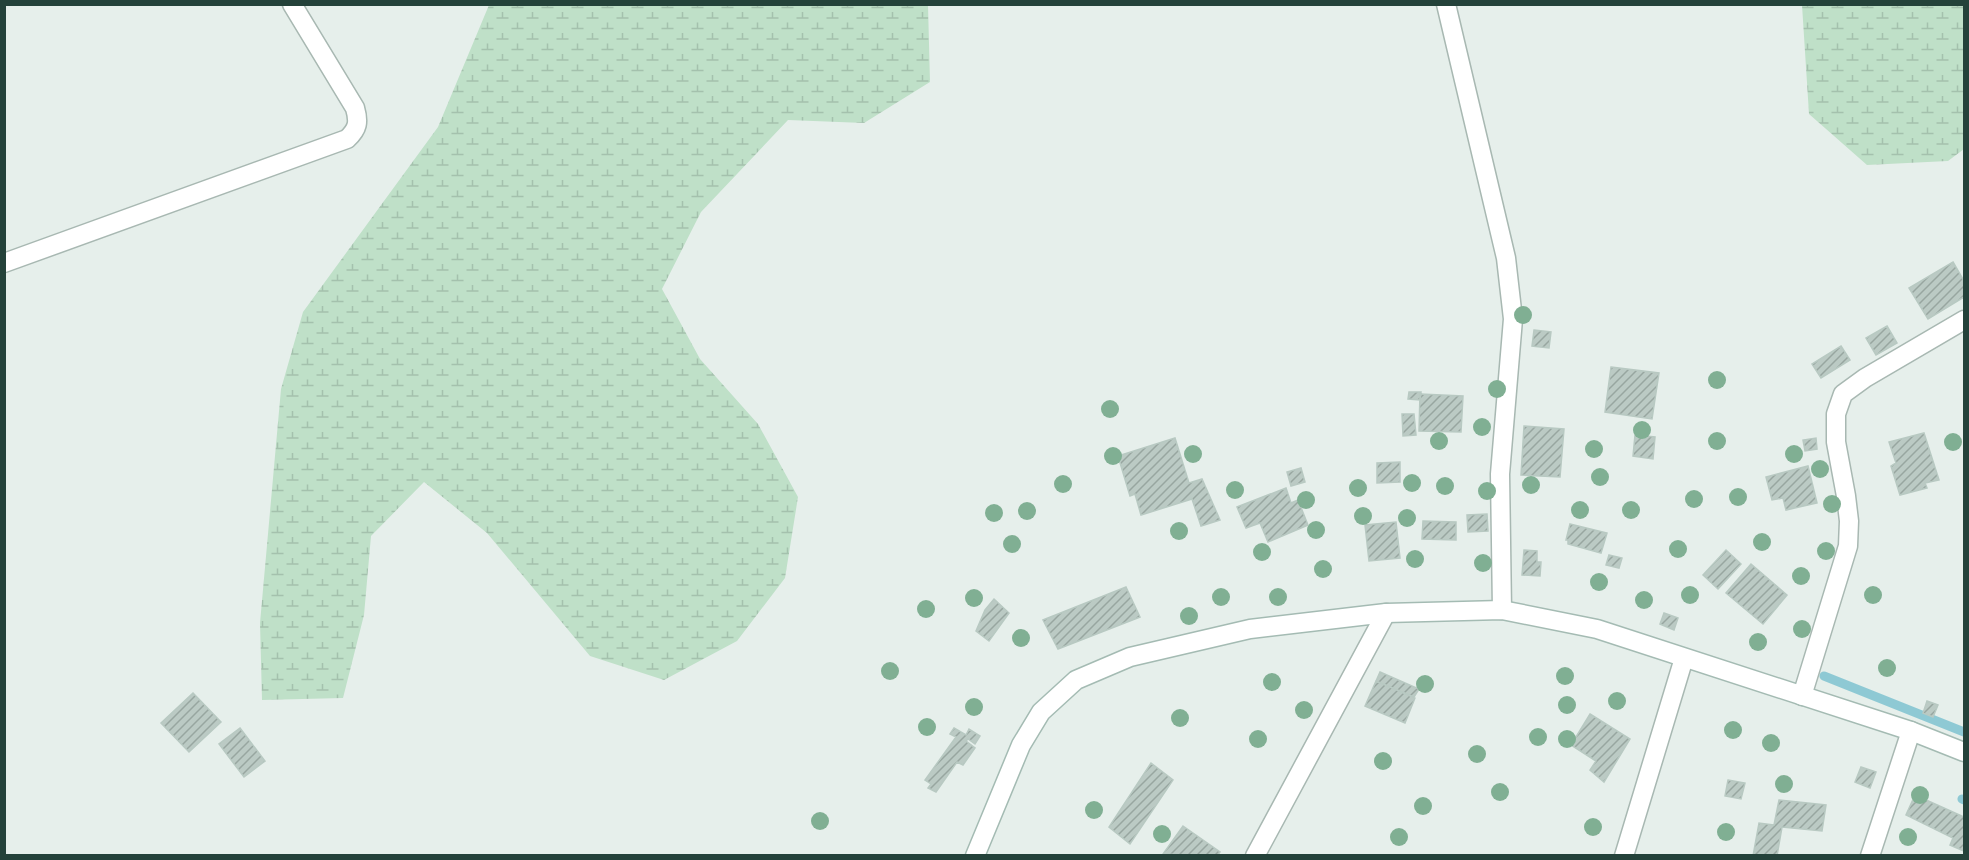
<svg xmlns="http://www.w3.org/2000/svg" width="1969" height="860" viewBox="0 0 1969 860" font-family="Roboto,sans-serif">
  <style>
    .wetland { fill: url(#wetland-marsh) }
    .lines { fill: none; stroke-linecap: round; stroke-linejoin: round }
    .stream { stroke: #8ec9d4; stroke-width: 9 }
    .building { fill: url(#building-hatch); stroke: #b8c9c2; stroke-width: 1.5 }
    .street-casing { stroke: #a8b8b2; stroke-width: 21 }
    .secondary-casing { stroke: #a4bbb3; stroke-width: 21 }
    .street { stroke: #fff; stroke-width: 18 }
    .secondary { stroke: #fff; stroke-width: 18 }
    .tree { fill: #80af93 }
  </style>
  <defs>
    <pattern id="wetland-marsh" width="20" height="14" patternUnits="userSpaceOnUse" patternTransform="scale(1.5)"><rect width="20" height="14" fill="#bfe0c8"/><path d="M1 5h8M5 5V1M11 12h8M15 12V8" fill="none" stroke="#a4c1ad"/></pattern>
    <pattern id="building-hatch" width="6" height="6" patternUnits="userSpaceOnUse" patternTransform="scale(1.5)"><rect width="6" height="6" fill="#bbcac4"/><path d="M-1 1l2-2M0 6l6-6M5 7l2-2" fill="none" stroke="#98a6a0"/></pattern>
  </defs>
  <rect width="100%" height="100%" fill="#e6efeb"/>
  <path class="wetland" d="M 489,5 L 928,5 L 930,82 L 864,123 L 788,120 L 701,212 L 662,289 L 700,359 L 758,424 L 798,497 L 785,578 L 737,641 L 664,680 L 590,656 L 487,533 L 424,482 L 371,536 L 364,615 L 343,698 L 262,700 L 260,623 L 281,389 L 303,312 L 438,127 Z
    M 1802,5 L 1964,5 L 1964,149 L 1948,161 L 1867,165 L 1809,114 Z"/>
  <g class="lines">
    <path class="stream" d="M 1824,676 L 1964,732
      M 1962,799 L 1964,800"/>
  </g>
  <path class="building" d="M 1953,262 L 1964,281 L 1964,297 L 1928,319 L 1909,288 Z
    M 1887,326 L 1897,343 L 1876,355 L 1866,338 Z
    M 1534,330 L 1551,332 L 1549,348 L 1532,346 Z
    M 1841,346 L 1850,360 L 1821,378 L 1812,364 Z
    M 1611,367 L 1659,373 L 1652,419 L 1605,412 Z
    M 1409,392 L 1421,392 L 1420,400 L 1408,399 Z
    M 1420,394 L 1463,396 L 1461,432 L 1419,431 Z
    M 1402,414 L 1414,414 L 1416,435 L 1403,436 Z
    M 1524,426 L 1564,429 L 1560,477 L 1521,475 Z
    M 1924,433 L 1939,480 L 1925,483 L 1927,488 L 1900,495 L 1891,466 L 1896,463 L 1889,442 Z
    M 1635,435 L 1655,437 L 1653,459 L 1633,456 Z
    M 1175,438 L 1189,483 L 1202,479 L 1220,520 L 1201,526 L 1192,499 L 1141,515 L 1135,494 L 1130,496 L 1118,456 Z
    M 1816,438 L 1817,449 L 1805,451 L 1803,440 Z
    M 1400,462 L 1400,482 L 1377,483 L 1377,463 Z
    M 1808,466 L 1817,503 L 1786,510 L 1783,498 L 1772,500 L 1766,477 Z
    M 1301,468 L 1305,482 L 1291,486 L 1287,472 Z
    M 1286,488 L 1291,503 L 1298,500 L 1308,525 L 1268,542 L 1260,523 L 1246,528 L 1237,507 Z
    M 1487,514 L 1488,531 L 1468,532 L 1467,515 Z
    M 1423,521 L 1456,522 L 1456,540 L 1422,539 Z
    M 1396,522 L 1400,558 L 1369,561 L 1365,525 Z
    M 1570,524 L 1607,533 L 1601,553 L 1568,544 L 1568,540 L 1566,540 Z
    M 1524,550 L 1537,551 L 1537,562 L 1541,562 L 1540,576 L 1522,575 Z
    M 1726,550 L 1741,564 L 1718,589 L 1703,575 Z
    M 1609,555 L 1622,558 L 1619,568 L 1606,565 Z
    M 1751,564 L 1787,595 L 1763,624 L 1726,593 Z
    M 1126,587 L 1140,617 L 1058,649 L 1043,620 Z
    M 994,599 L 1009,613 L 989,641 L 976,631 L 985,610 Z
    M 1664,613 L 1678,618 L 1674,630 L 1660,624 Z
    M 1380,672 L 1419,689 L 1414,697 L 1376,681 Z
    M 1376,681 L 1415,698 L 1405,723 L 1365,706 Z
    M 193,693 L 221,722 L 189,752 L 161,723 Z
    M 1927,701 L 1938,705 L 1933,717 L 1923,713 Z
    M 1590,714 L 1630,739 L 1604,782 L 1590,770 L 1596,761 L 1571,745 Z
    M 240,728 L 265,761 L 244,777 L 219,744 Z
    M 954,728 L 966,735 L 969,729 L 980,736 L 975,744 L 968,739 L 966,741 L 975,748 L 963,765 L 957,762 L 936,792 L 928,788 L 931,784 L 925,780 L 956,737 L 950,734 Z
    M 1151,763 L 1173,780 L 1130,844 L 1109,827 Z
    M 1861,767 L 1876,772 L 1870,788 L 1855,782 Z
    M 1728,780 L 1745,783 L 1741,799 L 1725,796 Z
    M 1915,795 L 1964,817 L 1964,851 L 1950,845 L 1953,838 L 1906,815 Z
    M 1779,800 L 1826,805 L 1822,831 L 1782,827 L 1777,856 L 1753,856 L 1759,823 L 1774,825 Z
    M 1183,826 L 1220,852 L 1217,856 L 1163,854 Z"/>
  <g class="lines">
    <g class="street-casing">
      <path id="street" d="M 1446,4 L 1506,258 L 1513,319 L 1500,474 L 1502,610
        M 4,263 L 347,139 C 358,129 359,122 355,108 L 292,4
        M 1802,696 L 1848,546 L 1849,521 L 1846,496 L 1836,442 L 1836,414 L 1843,394 L 1865,378 L 1964,320
        M 1255,856 L 1386,613
        M 1624,856 L 1684,658
        M 1870,856 L 1911,731"/>
    </g>
    <g class="secondary-casing">
      <path id="secondary" d="M 975,856 L 1021,745 L 1041,712 L 1076,680 L 1130,657 L 1250,629 L 1386,613 L 1502,610 L 1597,629 L 1911,731 L 1964,752"/>
    </g>
    <use href="#street" class="street"/>
    <use href="#secondary" class="secondary"/>
  </g>
  <g class="tree">
    <circle cx="1523" cy="315" r="9"/>
    <circle cx="1717" cy="380" r="9"/>
    <circle cx="1497" cy="389" r="9"/>
    <circle cx="1110" cy="409" r="9"/>
    <circle cx="1482" cy="427" r="9"/>
    <circle cx="1642" cy="430" r="9"/>
    <circle cx="1439" cy="441" r="9"/>
    <circle cx="1717" cy="441" r="9"/>
    <circle cx="1953" cy="442" r="9"/>
    <circle cx="1594" cy="449" r="9"/>
    <circle cx="1193" cy="454" r="9"/>
    <circle cx="1794" cy="454" r="9"/>
    <circle cx="1113" cy="456" r="9"/>
    <circle cx="1820" cy="469" r="9"/>
    <circle cx="1600" cy="477" r="9"/>
    <circle cx="1412" cy="483" r="9"/>
    <circle cx="1063" cy="484" r="9"/>
    <circle cx="1531" cy="485" r="9"/>
    <circle cx="1445" cy="486" r="9"/>
    <circle cx="1358" cy="488" r="9"/>
    <circle cx="1235" cy="490" r="9"/>
    <circle cx="1487" cy="491" r="9"/>
    <circle cx="1738" cy="497" r="9"/>
    <circle cx="1694" cy="499" r="9"/>
    <circle cx="1306" cy="500" r="9"/>
    <circle cx="1832" cy="504" r="9"/>
    <circle cx="1580" cy="510" r="9"/>
    <circle cx="1631" cy="510" r="9"/>
    <circle cx="1027" cy="511" r="9"/>
    <circle cx="994" cy="513" r="9"/>
    <circle cx="1363" cy="516" r="9"/>
    <circle cx="1407" cy="518" r="9"/>
    <circle cx="1316" cy="530" r="9"/>
    <circle cx="1179" cy="531" r="9"/>
    <circle cx="1762" cy="542" r="9"/>
    <circle cx="1012" cy="544" r="9"/>
    <circle cx="1678" cy="549" r="9"/>
    <circle cx="1826" cy="551" r="9"/>
    <circle cx="1262" cy="552" r="9"/>
    <circle cx="1415" cy="559" r="9"/>
    <circle cx="1483" cy="563" r="9"/>
    <circle cx="1323" cy="569" r="9"/>
    <circle cx="1801" cy="576" r="9"/>
    <circle cx="1599" cy="582" r="9"/>
    <circle cx="1690" cy="595" r="9"/>
    <circle cx="1873" cy="595" r="9"/>
    <circle cx="1221" cy="597" r="9"/>
    <circle cx="1278" cy="597" r="9"/>
    <circle cx="974" cy="598" r="9"/>
    <circle cx="1644" cy="600" r="9"/>
    <circle cx="926" cy="609" r="9"/>
    <circle cx="1189" cy="616" r="9"/>
    <circle cx="1802" cy="629" r="9"/>
    <circle cx="1021" cy="638" r="9"/>
    <circle cx="1758" cy="642" r="9"/>
    <circle cx="1887" cy="668" r="9"/>
    <circle cx="890" cy="671" r="9"/>
    <circle cx="1565" cy="676" r="9"/>
    <circle cx="1272" cy="682" r="9"/>
    <circle cx="1425" cy="684" r="9"/>
    <circle cx="1617" cy="701" r="9"/>
    <circle cx="1567" cy="705" r="9"/>
    <circle cx="974" cy="707" r="9"/>
    <circle cx="1304" cy="710" r="9"/>
    <circle cx="1180" cy="718" r="9"/>
    <circle cx="927" cy="727" r="9"/>
    <circle cx="1733" cy="730" r="9"/>
    <circle cx="1538" cy="737" r="9"/>
    <circle cx="1258" cy="739" r="9"/>
    <circle cx="1567" cy="739" r="9"/>
    <circle cx="1771" cy="743" r="9"/>
    <circle cx="1477" cy="754" r="9"/>
    <circle cx="1383" cy="761" r="9"/>
    <circle cx="1784" cy="784" r="9"/>
    <circle cx="1500" cy="792" r="9"/>
    <circle cx="1920" cy="795" r="9"/>
    <circle cx="1423" cy="806" r="9"/>
    <circle cx="1094" cy="810" r="9"/>
    <circle cx="820" cy="821" r="9"/>
    <circle cx="1593" cy="827" r="9"/>
    <circle cx="1726" cy="832" r="9"/>
    <circle cx="1162" cy="834" r="9"/>
    <circle cx="1399" cy="837" r="9"/>
    <circle cx="1908" cy="837" r="9"/>
  </g>
  <rect width="1969" height="860" fill="none" stroke="#24423a" stroke-width="12"/>
</svg>
